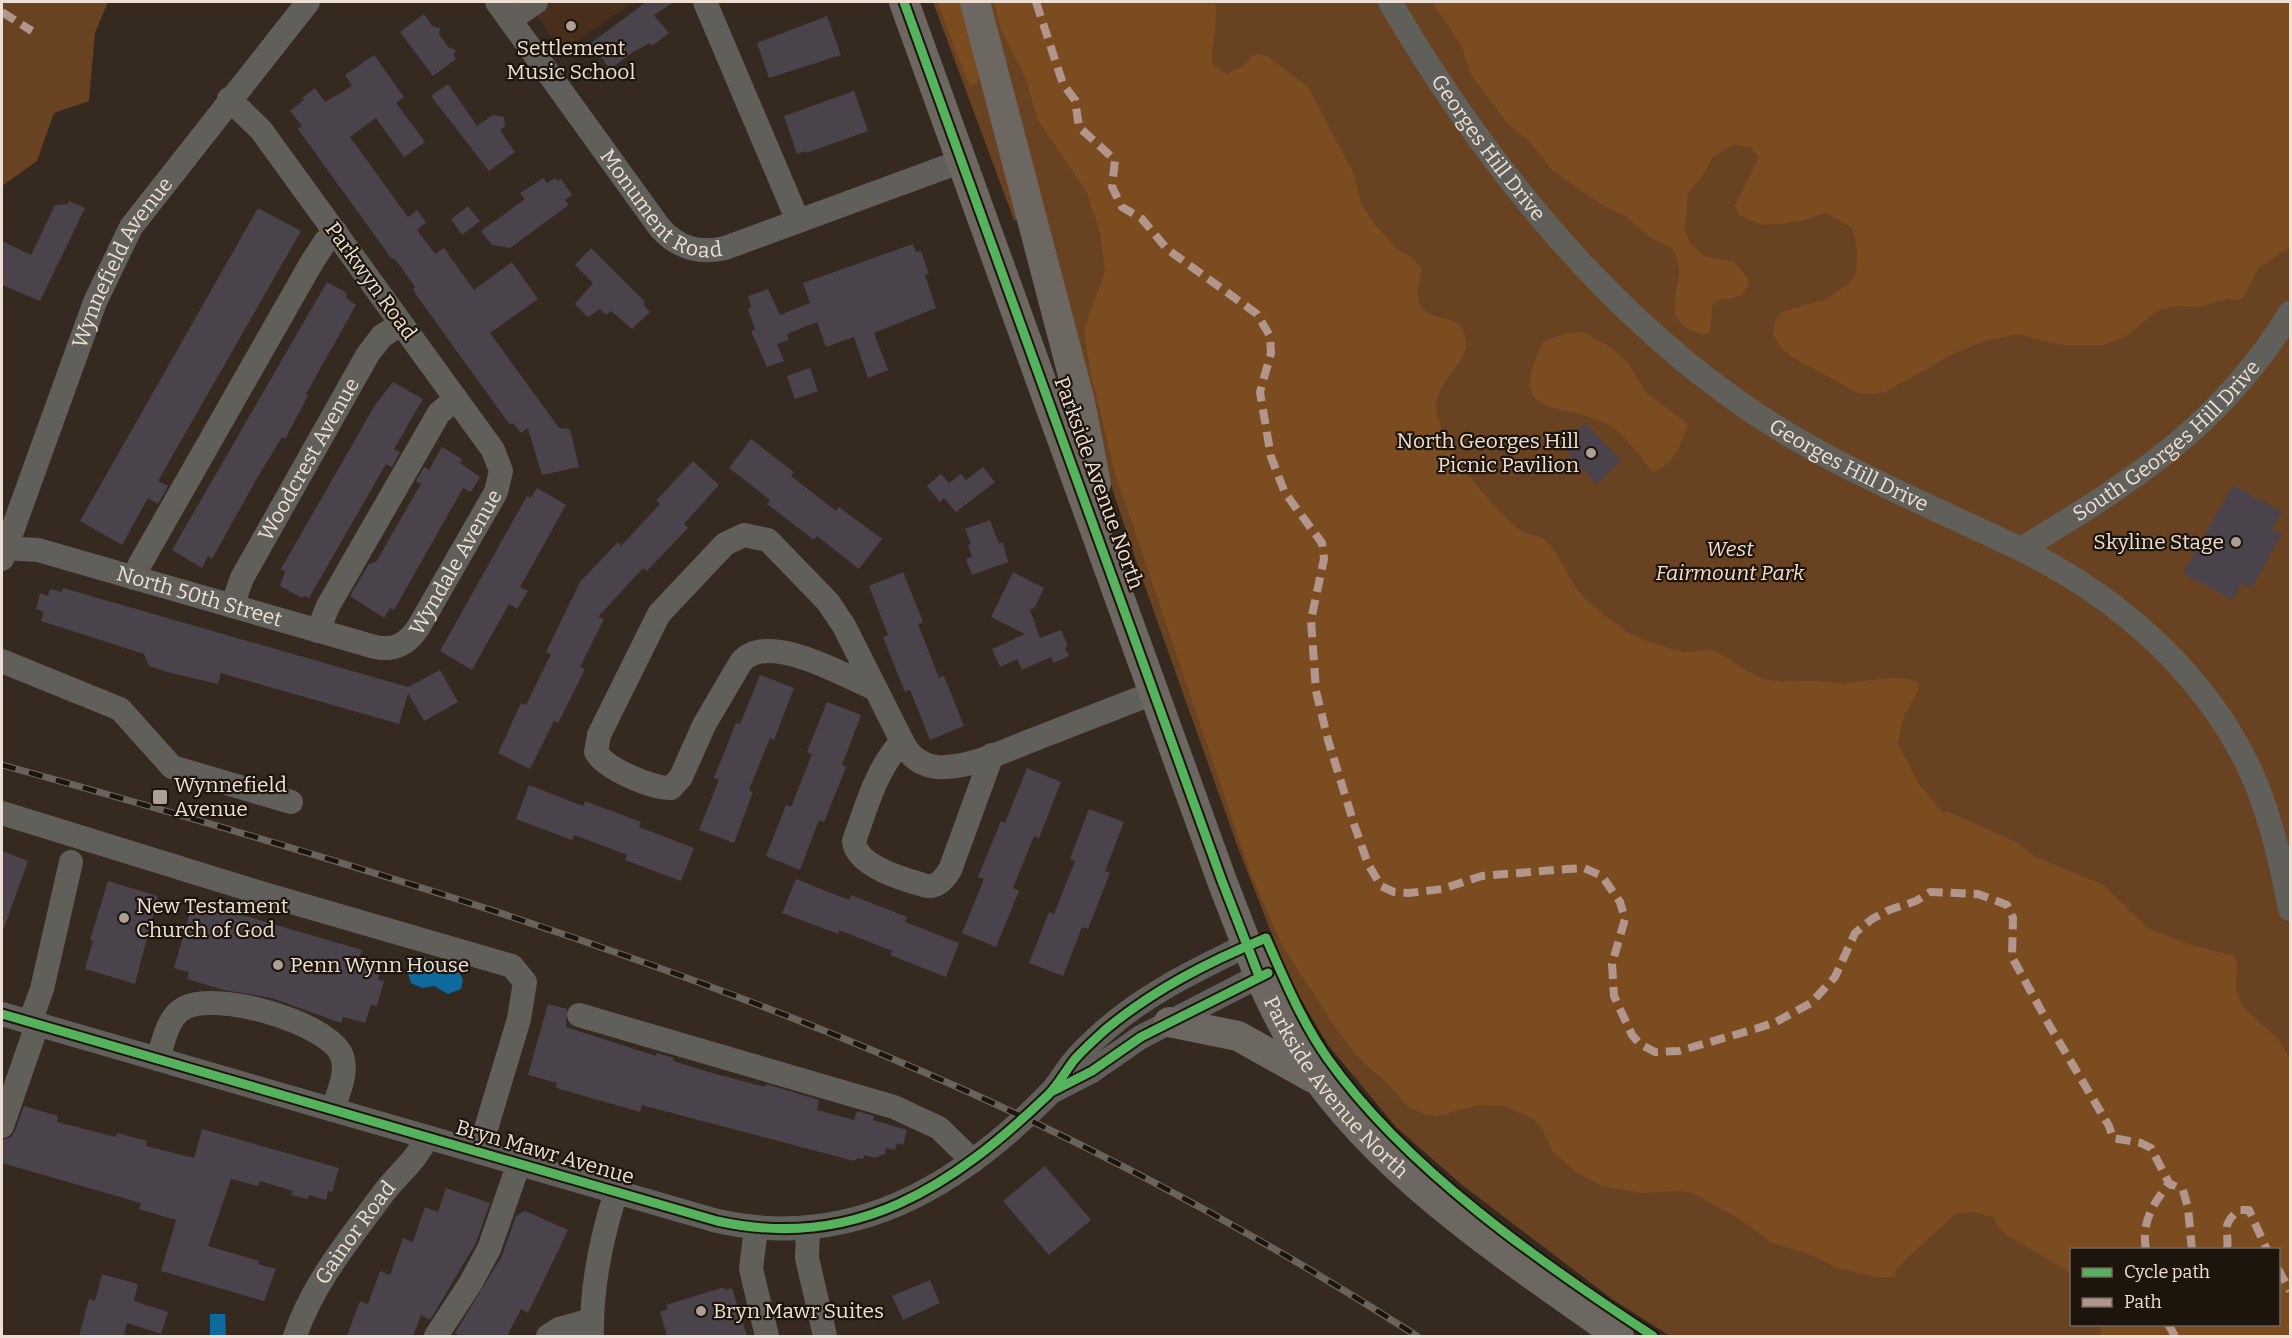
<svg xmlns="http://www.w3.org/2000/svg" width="2292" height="1338" viewBox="0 0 2292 1338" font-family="Bitter,serif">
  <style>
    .built { fill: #482f1b }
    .green { fill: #694221; fill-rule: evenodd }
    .forest { fill: #7c4c21 }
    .water { fill: #0f6b9d }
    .building { fill: #4b434c }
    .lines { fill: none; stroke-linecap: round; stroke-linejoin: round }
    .minor { stroke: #615f5a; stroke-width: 24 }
    .major { stroke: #6c6761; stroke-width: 30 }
    .rail-casing { stroke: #69635c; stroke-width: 7 }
    .rail { stroke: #1d140c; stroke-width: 4.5; stroke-dasharray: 14; stroke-linecap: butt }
    .quiet { stroke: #b2968c; stroke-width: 8; stroke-dasharray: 15 8; stroke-linecap: butt }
    .cycleway-casing { stroke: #1d140c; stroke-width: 13 }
    .cycleway { stroke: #56b35d; stroke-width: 9 }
    .poi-dot { fill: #ad9f95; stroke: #1d140c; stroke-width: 2 }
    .labels { text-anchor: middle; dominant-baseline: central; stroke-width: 4.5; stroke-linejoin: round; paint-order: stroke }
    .poi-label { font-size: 21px; fill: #eddfd4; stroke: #1d140c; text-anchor: start }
    .street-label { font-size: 21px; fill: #eddfd4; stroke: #1d140c }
    .park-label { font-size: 21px; font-style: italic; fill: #f3dfd0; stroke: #1d140c }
  </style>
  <rect width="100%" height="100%" fill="#352920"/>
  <path class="built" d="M 527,2 L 634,2 L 562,51 Z"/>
  <path class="green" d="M 2,2 L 108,2 L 95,33 L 89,101 L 54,113 L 37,161 L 2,186 Z
    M 933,2 L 966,2 L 1018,220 L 1014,220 Z
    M 985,2 L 2290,2 L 2290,1336 L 1670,1336 L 1612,1299 L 1462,1185 L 1396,1127 L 1328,1045 L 1291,983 L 1237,845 L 1141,575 L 1113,491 ZM 2072,1250 L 2278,1250 L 2278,1324 L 2072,1324 Z"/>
  <path class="forest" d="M 937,2 L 961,2 L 980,71 L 977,84 L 971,85 L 967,80 Z
    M 994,2 L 1214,2 C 1220,11 1211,49 1212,64 L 1227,74 L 1242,67 L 1255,54 L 1267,56 L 1308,87 L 1353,172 L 1361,203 L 1373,222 L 1397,249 L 1414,259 L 1422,269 C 1420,279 1415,295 1420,305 C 1431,325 1464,310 1466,341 C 1468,367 1431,381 1437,414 C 1443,447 1493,511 1521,530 C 1528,535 1539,535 1546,541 C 1557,549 1569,581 1581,594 C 1593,607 1611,620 1626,631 C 1637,639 1673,650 1686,652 C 1695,652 1705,649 1713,651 C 1733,658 1749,677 1770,680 C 1795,684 1821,678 1846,685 L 1846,683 C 1865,682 1903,672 1918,683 L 1919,689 L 1903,718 L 1898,744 L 1919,784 L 1943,813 L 1946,811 L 2016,842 L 2036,857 L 2102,884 L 2148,928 L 2185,943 L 2234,956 L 2237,962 L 2236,988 L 2242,1006 L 2278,1039 L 2290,1059 L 2290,1336 L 2100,1335 L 2101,1325 L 2278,1324 L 2278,1250 L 2072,1250 L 2071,1273 L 2008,1236 L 1999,1228 L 1994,1218 L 1974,1212 L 1955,1214 L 1896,1269 L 1895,1277 L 1882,1278 L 1837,1268 L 1814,1256 L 1771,1242 L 1738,1218 L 1692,1193 L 1680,1191 L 1641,1193 L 1602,1186 L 1576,1172 L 1553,1152 L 1542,1128 L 1533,1119 L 1505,1106 L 1479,1105 L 1438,1116 L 1426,1115 L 1408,1107 L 1388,1084 L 1360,1059 L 1339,1033 L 1282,945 L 1252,877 L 1116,476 L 1090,370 L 1084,330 L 1105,271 L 1100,233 L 1086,191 L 1038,120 L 1026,79 L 1001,30 Z
    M 1432,2 L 2290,2 L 2290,247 L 2258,268 L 2244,297 L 2239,300 L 2227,299 L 2199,307 L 2174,306 L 2157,311 L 2125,337 L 2103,345 L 2060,345 L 2018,334 L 1984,341 L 1955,353 L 1883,393 L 1869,394 L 1858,393 L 1792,357 L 1781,348 L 1773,335 L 1775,321 L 1782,312 L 1826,299 L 1848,284 L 1856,274 L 1857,248 L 1852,228 L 1826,213 L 1798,222 L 1762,225 L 1740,216 L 1735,205 L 1759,157 L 1751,148 L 1735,144 L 1713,157 L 1704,174 L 1688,193 L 1685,231 L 1690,243 L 1704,256 L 1735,262 L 1749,280 C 1745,307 1725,293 1713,303 L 1710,332 L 1704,335 C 1646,317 1696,285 1672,248 L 1651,238 L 1627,217 L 1604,206 L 1553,171 L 1528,140 L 1508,124 L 1471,75 L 1461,45 Z
    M 1584,332 L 1608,346 L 1628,362 L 1646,393 L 1688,424 C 1681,443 1674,466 1653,472 C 1642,460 1626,435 1612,427 C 1566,399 1501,424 1544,341 L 1567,333 Z"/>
  <path class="water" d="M 419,958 C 435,959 457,963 463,980 L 461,989 L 448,994 L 434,986 L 422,988 L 411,983 L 407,971 L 414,961 Z
    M 210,1314 L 225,1314 L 226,1336 L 210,1336 Z"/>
  <path class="building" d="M 646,2 L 674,2 L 654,15 L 669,33 L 652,46 L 650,43 L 633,52 L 610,69 L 591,43 Z
    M 424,14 L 432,26 L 440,28 L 439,34 L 448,47 L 456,50 L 454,55 L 456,59 L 433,76 L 400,32 Z
    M 827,16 L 841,55 L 769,78 L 757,43 Z
    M 374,55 L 404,97 L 396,103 L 425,142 L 404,157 L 376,118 L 350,137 L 408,217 L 417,210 L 426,222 L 417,230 L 435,254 L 444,248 L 474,290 L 512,262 L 538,299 L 490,333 L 559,428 L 570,429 L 579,467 L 542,475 L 528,428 L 521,433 L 513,423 L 510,425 L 417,296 L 413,289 L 415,287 L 395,259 L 391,258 L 298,129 L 302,126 L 290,111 L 304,100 L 302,98 L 315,88 L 325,102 L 352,86 L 345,75 Z
    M 448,84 L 477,126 L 493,115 L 504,117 L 505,126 L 500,130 L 515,152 L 489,171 L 431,96 Z
    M 854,91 L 868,131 L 806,153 L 806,151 L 797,154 L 784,116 Z
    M 544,178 L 547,183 L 555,178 L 558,181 L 561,179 L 572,195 L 565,200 L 569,205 L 510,248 L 492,245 L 481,231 L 525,199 L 520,193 Z
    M 69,201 L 85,208 L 40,301 L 2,285 L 2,241 L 31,255 L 55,205 L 68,204 Z
    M 468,206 L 480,221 L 462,235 L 451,219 Z
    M 258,208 L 301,231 L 158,481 L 168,486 L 158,504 L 148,498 L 122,545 L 80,521 Z
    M 913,244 L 916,252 L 921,251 L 929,274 L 925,275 L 936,308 L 874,333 L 888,370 L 868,378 L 854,337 L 826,347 L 817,322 L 787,334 L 789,340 L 777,344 L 784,361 L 767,367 L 751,331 L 755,329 L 748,309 L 751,307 L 748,296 L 768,289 L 780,315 L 810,303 L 803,283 Z
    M 591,248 L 645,302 L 643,304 L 650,312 L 632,329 L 611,311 L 606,315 L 600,309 L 588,317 L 575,304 L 593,283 L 575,265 Z
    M 327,282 L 345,292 L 347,295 L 346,298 L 356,305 L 306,394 L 308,396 L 285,439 L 282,437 L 256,480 L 212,559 L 208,556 L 202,568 L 172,550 Z
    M 810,368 L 818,391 L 795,399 L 787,376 Z
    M 393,382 L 423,399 L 394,449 L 400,452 L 392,467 L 386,464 L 309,598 L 304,596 L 302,598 L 280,586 L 285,572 L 281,569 L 375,405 Z
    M 1585,423 L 1621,460 L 1597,484 L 1561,446 Z
    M 751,439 L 794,472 L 791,476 L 836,511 L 839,507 L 882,539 L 859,569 L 817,536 L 814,540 L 767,504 L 770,500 L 729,468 Z
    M 442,447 L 462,459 L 460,463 L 480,477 L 471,492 L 463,488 L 394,610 L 390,608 L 384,618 L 350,596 L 369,564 L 376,562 L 411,501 L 421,484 L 416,481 L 424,467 L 429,470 Z
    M 693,461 L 719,485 L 684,524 L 688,528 L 647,571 L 643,568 L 598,617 L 604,619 L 580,667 L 585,669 L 558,723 L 554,721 L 530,769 L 498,753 L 521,703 L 526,705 L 551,654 L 546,652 L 580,582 L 618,542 L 621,546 L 660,504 L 656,501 Z
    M 983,467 L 995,482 L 956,512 L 944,498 L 940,502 L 927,486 L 941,474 L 949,483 L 961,474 L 966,480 Z
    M 2233,485 L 2282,512 L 2272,529 L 2282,534 L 2251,589 L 2242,583 L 2233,600 L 2183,573 Z
    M 537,488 L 566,505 L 520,587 L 528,591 L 517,609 L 509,604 L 472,670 L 440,651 L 527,496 L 531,498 Z
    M 990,520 L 999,544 L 1003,542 L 1008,562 L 972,575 L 966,559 L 972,557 L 968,545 L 971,544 L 965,529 Z
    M 903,572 L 923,622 L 918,624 L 939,678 L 944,676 L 964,726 L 930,740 L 910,690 L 905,692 L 883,637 L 888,635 L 869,586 Z
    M 1013,572 L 1044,588 L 1035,607 L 1030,610 L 1040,638 L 1061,630 L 1068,646 L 1065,648 L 1069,656 L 1054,663 L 1051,657 L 1022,670 L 1017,659 L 1000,667 L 992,649 L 1025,634 L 991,617 Z
    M 63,588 L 408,687 L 440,670 L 458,702 L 424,721 L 408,693 L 399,724 L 224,674 L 221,673 L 218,684 L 167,672 L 149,666 L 144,654 L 41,621 L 44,612 L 36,609 L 40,593 L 48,596 L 50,589 L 62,592 Z
    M 760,675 L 794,688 L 774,740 L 770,738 L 749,790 L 753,792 L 734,843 L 699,830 L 719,780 L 714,778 L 736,723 L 740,724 Z
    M 827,702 L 861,715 L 842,765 L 846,767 L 824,822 L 819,820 L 800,870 L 766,856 L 786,805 L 791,807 L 812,754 L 807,752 Z
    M 1027,768 L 1061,782 L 1039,838 L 1034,836 L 1013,888 L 1019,891 L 996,947 L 962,933 L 984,879 L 978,877 L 1001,821 L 1005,823 Z
    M 529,785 L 583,806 L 585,801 L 641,822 L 639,827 L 694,848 L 681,881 L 625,860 L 627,855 L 574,835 L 572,840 L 516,819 Z
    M 1089,809 L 1124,822 L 1105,871 L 1110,873 L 1088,929 L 1082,927 L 1063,976 L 1029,963 L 1049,912 L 1054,914 L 1075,861 L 1070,859 Z
    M 2,851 L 28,861 L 4,928 L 2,928 Z
    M 796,879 L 849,900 L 851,895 L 907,917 L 905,922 L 959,943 L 946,977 L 890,955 L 892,951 L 839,930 L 838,934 L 782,913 Z
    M 108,881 L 158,896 L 135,984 L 85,969 L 93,941 L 90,940 Z
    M 208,905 L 362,950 L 360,956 L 383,963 L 378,980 L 384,981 L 377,1006 L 371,1005 L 365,1023 L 343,1017 L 341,1023 L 272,998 L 224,990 L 187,979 L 189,972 L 174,968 L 192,906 L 207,911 Z
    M 548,1004 L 567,1009 L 566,1027 L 656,1056 L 657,1053 L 674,1058 L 673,1061 L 712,1073 L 765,1087 L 766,1084 L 819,1100 L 817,1110 L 854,1120 L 857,1111 L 874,1116 L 873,1120 L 907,1130 L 903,1145 L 897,1143 L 895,1150 L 886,1148 L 885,1154 L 875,1158 L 864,1155 L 863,1159 L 858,1158 L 854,1161 L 649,1107 L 642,1105 L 640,1112 L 556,1088 L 557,1083 L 528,1075 Z
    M 24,1106 L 58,1116 L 57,1122 L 116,1137 L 117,1133 L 147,1141 L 146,1146 L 194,1158 L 202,1129 L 339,1168 L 332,1192 L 328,1191 L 326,1200 L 309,1195 L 308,1199 L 291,1195 L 293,1191 L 260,1181 L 258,1186 L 231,1179 L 208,1246 L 259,1261 L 258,1264 L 276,1269 L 264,1301 L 161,1271 L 176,1220 L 139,1209 L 141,1203 L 2,1163 L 2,1140 L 11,1137 L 15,1131 Z
    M 1045,1166 L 1091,1220 L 1049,1255 L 1003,1201 Z
    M 446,1188 L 490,1203 L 476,1243 L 430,1320 L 421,1315 L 413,1336 L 347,1336 L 360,1301 L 368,1304 L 380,1271 L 390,1275 L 403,1238 L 413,1242 L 425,1207 L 438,1212 Z
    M 525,1211 L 568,1230 L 528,1313 L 521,1309 L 507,1336 L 461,1336 L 455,1333 L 502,1256 L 516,1216 Z
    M 102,1274 L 138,1284 L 134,1301 L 168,1312 L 161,1334 L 127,1323 L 124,1336 L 79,1336 L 89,1299 L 95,1301 Z
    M 930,1280 L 940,1303 L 903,1320 L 892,1296 Z
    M 724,1287 L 725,1290 L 732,1288 L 747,1336 L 667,1336 L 660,1312 L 668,1309 L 666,1305 Z"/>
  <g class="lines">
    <g class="minor">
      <path id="s1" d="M 497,2 L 660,228 C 678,248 699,254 725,248 L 962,161"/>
      <path d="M 705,2 L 798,221"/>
      <path id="s2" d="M 1390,2 C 1480,156 1599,306 1747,408 C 1833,467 1925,503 2018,548 C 2119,596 2210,677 2255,781 C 2272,822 2282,866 2290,909"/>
      <path d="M 510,20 L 536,2"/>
      <path id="s3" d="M 2,548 L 38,550 L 375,647 C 395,651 407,644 418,628 L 496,492 L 501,471 L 493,450 L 261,130 L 229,99"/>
      <path id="s4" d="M 2021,549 C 2133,481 2220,427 2290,313"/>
      <path id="s5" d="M 2,559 L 95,302 L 131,227 L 308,2"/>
      <path d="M 134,578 L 140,564 L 312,262 L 325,242 L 336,232"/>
      <path id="s6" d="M 232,606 L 242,578 L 368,354 L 382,336 L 401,324"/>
      <path d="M 318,631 L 328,606 L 439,413 L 456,399"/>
      <path d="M 2,661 L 120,709 L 172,767 L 291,802"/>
      <path d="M 876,689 C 844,676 768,630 741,662 L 704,725 L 681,777 L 671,788 C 651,788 606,769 596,752 L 599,735 L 659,614 L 725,544 L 744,535 L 768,540 L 828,602 L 844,626 L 902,741 C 909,756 920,765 937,767 C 970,769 1008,749 1038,738 C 1077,723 1116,707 1154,693"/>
      <path d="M 902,741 C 876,770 867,805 854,841 C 856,866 905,880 927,886 C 938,887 944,879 950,870 L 992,755"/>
      <path d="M 2,813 L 264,894 L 512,966 L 525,982 L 519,1019 L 479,1152"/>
      <path d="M 2,1014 L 717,1221 C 851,1251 958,1187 1049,1094 C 1059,1084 1065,1071 1074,1061 C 1082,1051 1093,1041 1103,1032 C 1145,994 1196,970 1247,945"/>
      <path d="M 579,1015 L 894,1107 L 939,1128 L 973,1161"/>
      <path d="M 30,1022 L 42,989 L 71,862"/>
      <path d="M 158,1059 C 163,1043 167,1020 181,1010 C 210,988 329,1022 342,1056 C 348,1073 338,1093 333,1110"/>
      <path d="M 1055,1090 L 1092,1071 L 1141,1037 L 1259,976"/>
      <path d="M 2,1126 L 37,1025"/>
      <path d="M 756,1228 L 751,1269 L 767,1336"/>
      <path d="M 808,1228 L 807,1258 L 825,1336"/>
      <path id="s7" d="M 295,1336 C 313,1283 349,1240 382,1195 C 397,1174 416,1162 427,1137"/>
      <path d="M 436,1336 L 470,1284 L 489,1249 L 519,1163"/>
      <path d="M 548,1336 L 559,1329 L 591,1320"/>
      <path d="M 592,1336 C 591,1287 601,1239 616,1192"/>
    </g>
    <g class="major">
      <path id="s8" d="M 904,2 L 1222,881 C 1243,935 1262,989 1291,1039 C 1367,1167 1501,1252 1619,1336"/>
      <path d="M 975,2 L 1080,402 L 1096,484"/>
      <path d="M 1169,1022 L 1238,1036 L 1313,1078"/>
    </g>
    <g class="rail-casing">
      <path id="rail" d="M 2,765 C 331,856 659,953 971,1093 C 1126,1163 1275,1245 1417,1336"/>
    </g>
    <use href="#rail" class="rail"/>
    <path class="quiet" d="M 1036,2 L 1063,84 L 1075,100 L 1079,127 L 1115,160 L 1112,187 L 1122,207 L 1142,219 L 1167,249 L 1257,314 L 1270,336 L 1271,353 L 1260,392 L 1271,457 L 1285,493 L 1322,543 L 1324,559 L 1311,620 L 1316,691 L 1328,740 L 1355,827 L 1368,864 L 1381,886 L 1394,892 L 1409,893 L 1442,889 L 1482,876 L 1567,869 L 1584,868 L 1602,876 L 1620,902 L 1625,919 L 1612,964 L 1614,996 L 1632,1035 L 1640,1044 L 1655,1052 L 1679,1051 L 1755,1029 L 1776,1022 L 1811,1003 L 1835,977 L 1855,933 L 1872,919 L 1889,910 L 1916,901 L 1930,892 L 1978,894 L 2007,905 L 2013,918 L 2012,957 L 2048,1023 L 2109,1126 L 2113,1138 L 2141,1143 L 2151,1148 L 2169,1183 L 2183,1190 L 2188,1208 L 2192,1250
      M 2,12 L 32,31
      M 2146,1250 C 2141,1221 2153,1205 2169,1183
      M 2227,1250 C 2230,1230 2219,1227 2239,1210 L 2249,1210 L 2267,1250
      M 2278,1269 L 2290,1291
      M 2168,1324 L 2175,1336"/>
    <g class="cycleway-casing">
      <path id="cycleway" d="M 904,2 L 1222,881 L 1259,976
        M 2,1014 L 717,1221 C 855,1252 953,1186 1048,1095 C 1059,1084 1066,1070 1075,1059 C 1084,1049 1095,1039 1105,1030 C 1153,990 1208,962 1266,938 C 1284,979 1302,1022 1328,1059 C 1406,1169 1541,1263 1653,1336
        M 1053,1091 L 1092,1071 L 1141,1037 L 1268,973"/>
    </g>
    <use href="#cycleway" class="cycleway"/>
  </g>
  <g class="poi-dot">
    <circle cx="571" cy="26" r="6"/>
    <circle cx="1591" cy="453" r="6"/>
    <circle cx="2236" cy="542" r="6"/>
    <rect x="152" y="789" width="16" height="16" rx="3"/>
    <circle cx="124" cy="918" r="6"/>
    <circle cx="278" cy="965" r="6"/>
    <circle cx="701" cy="1311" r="6"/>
  </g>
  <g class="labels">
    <g class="poi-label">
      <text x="571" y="48" text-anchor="middle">Settlement<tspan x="571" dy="24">Music School</tspan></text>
      <text x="1579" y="441" text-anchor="end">North Georges Hill<tspan x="1579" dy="24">Picnic Pavilion</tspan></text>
      <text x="2224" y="542" text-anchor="end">Skyline Stage</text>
      <text x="174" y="785">Wynnefield<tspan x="174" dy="24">Avenue</tspan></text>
      <text x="136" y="906">New Testament<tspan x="136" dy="24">Church of God</tspan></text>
      <text x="290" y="965">Penn Wynn House</text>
      <text x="713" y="1311">Bryn Mawr Suites</text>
    </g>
    <g class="street-label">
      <text stroke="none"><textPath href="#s2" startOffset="176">Georges Hill Drive</textPath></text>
      <text stroke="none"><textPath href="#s1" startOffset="266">Monument Road</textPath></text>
      <text stroke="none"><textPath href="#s5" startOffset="321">Wynnefield Avenue</textPath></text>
      <text transform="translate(371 281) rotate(54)">Parkwyn Road</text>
      <text stroke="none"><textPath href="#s4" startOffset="182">South Georges Hill Drive</textPath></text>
      <text stroke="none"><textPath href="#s6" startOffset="166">Woodcrest Avenue</textPath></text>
      <text stroke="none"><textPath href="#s2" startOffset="662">Georges Hill Drive</textPath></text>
      <text transform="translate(1099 483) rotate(70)">Parkside Avenue North</text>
      <text stroke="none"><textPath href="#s3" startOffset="513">Wyndale Avenue</textPath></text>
      <text stroke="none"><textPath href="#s3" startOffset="204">North 50th Street</textPath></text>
      <text stroke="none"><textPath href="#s8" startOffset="1173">Parkside Avenue North</textPath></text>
      <text transform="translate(545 1152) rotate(16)">Bryn Mawr Avenue</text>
      <text stroke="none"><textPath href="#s7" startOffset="120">Gainor Road</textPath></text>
    </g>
    <g class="park-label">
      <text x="1730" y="549">West<tspan x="1730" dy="24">Fairmount Park</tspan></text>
    </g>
  </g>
  <rect width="2292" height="1338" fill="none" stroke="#eddfd4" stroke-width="6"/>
  <rect x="2070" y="1248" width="210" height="78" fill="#1d140c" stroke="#70655c" stroke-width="1.5"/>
  <rect x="2082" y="1268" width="30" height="9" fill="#56b35d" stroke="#70655c" stroke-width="1.5"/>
  <text x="2124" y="1278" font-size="18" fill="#eddfd4">Cycle path</text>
  <rect x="2082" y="1298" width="30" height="9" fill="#b2968c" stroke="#70655c" stroke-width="1.5"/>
  <text x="2124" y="1308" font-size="18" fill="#eddfd4">Path</text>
</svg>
